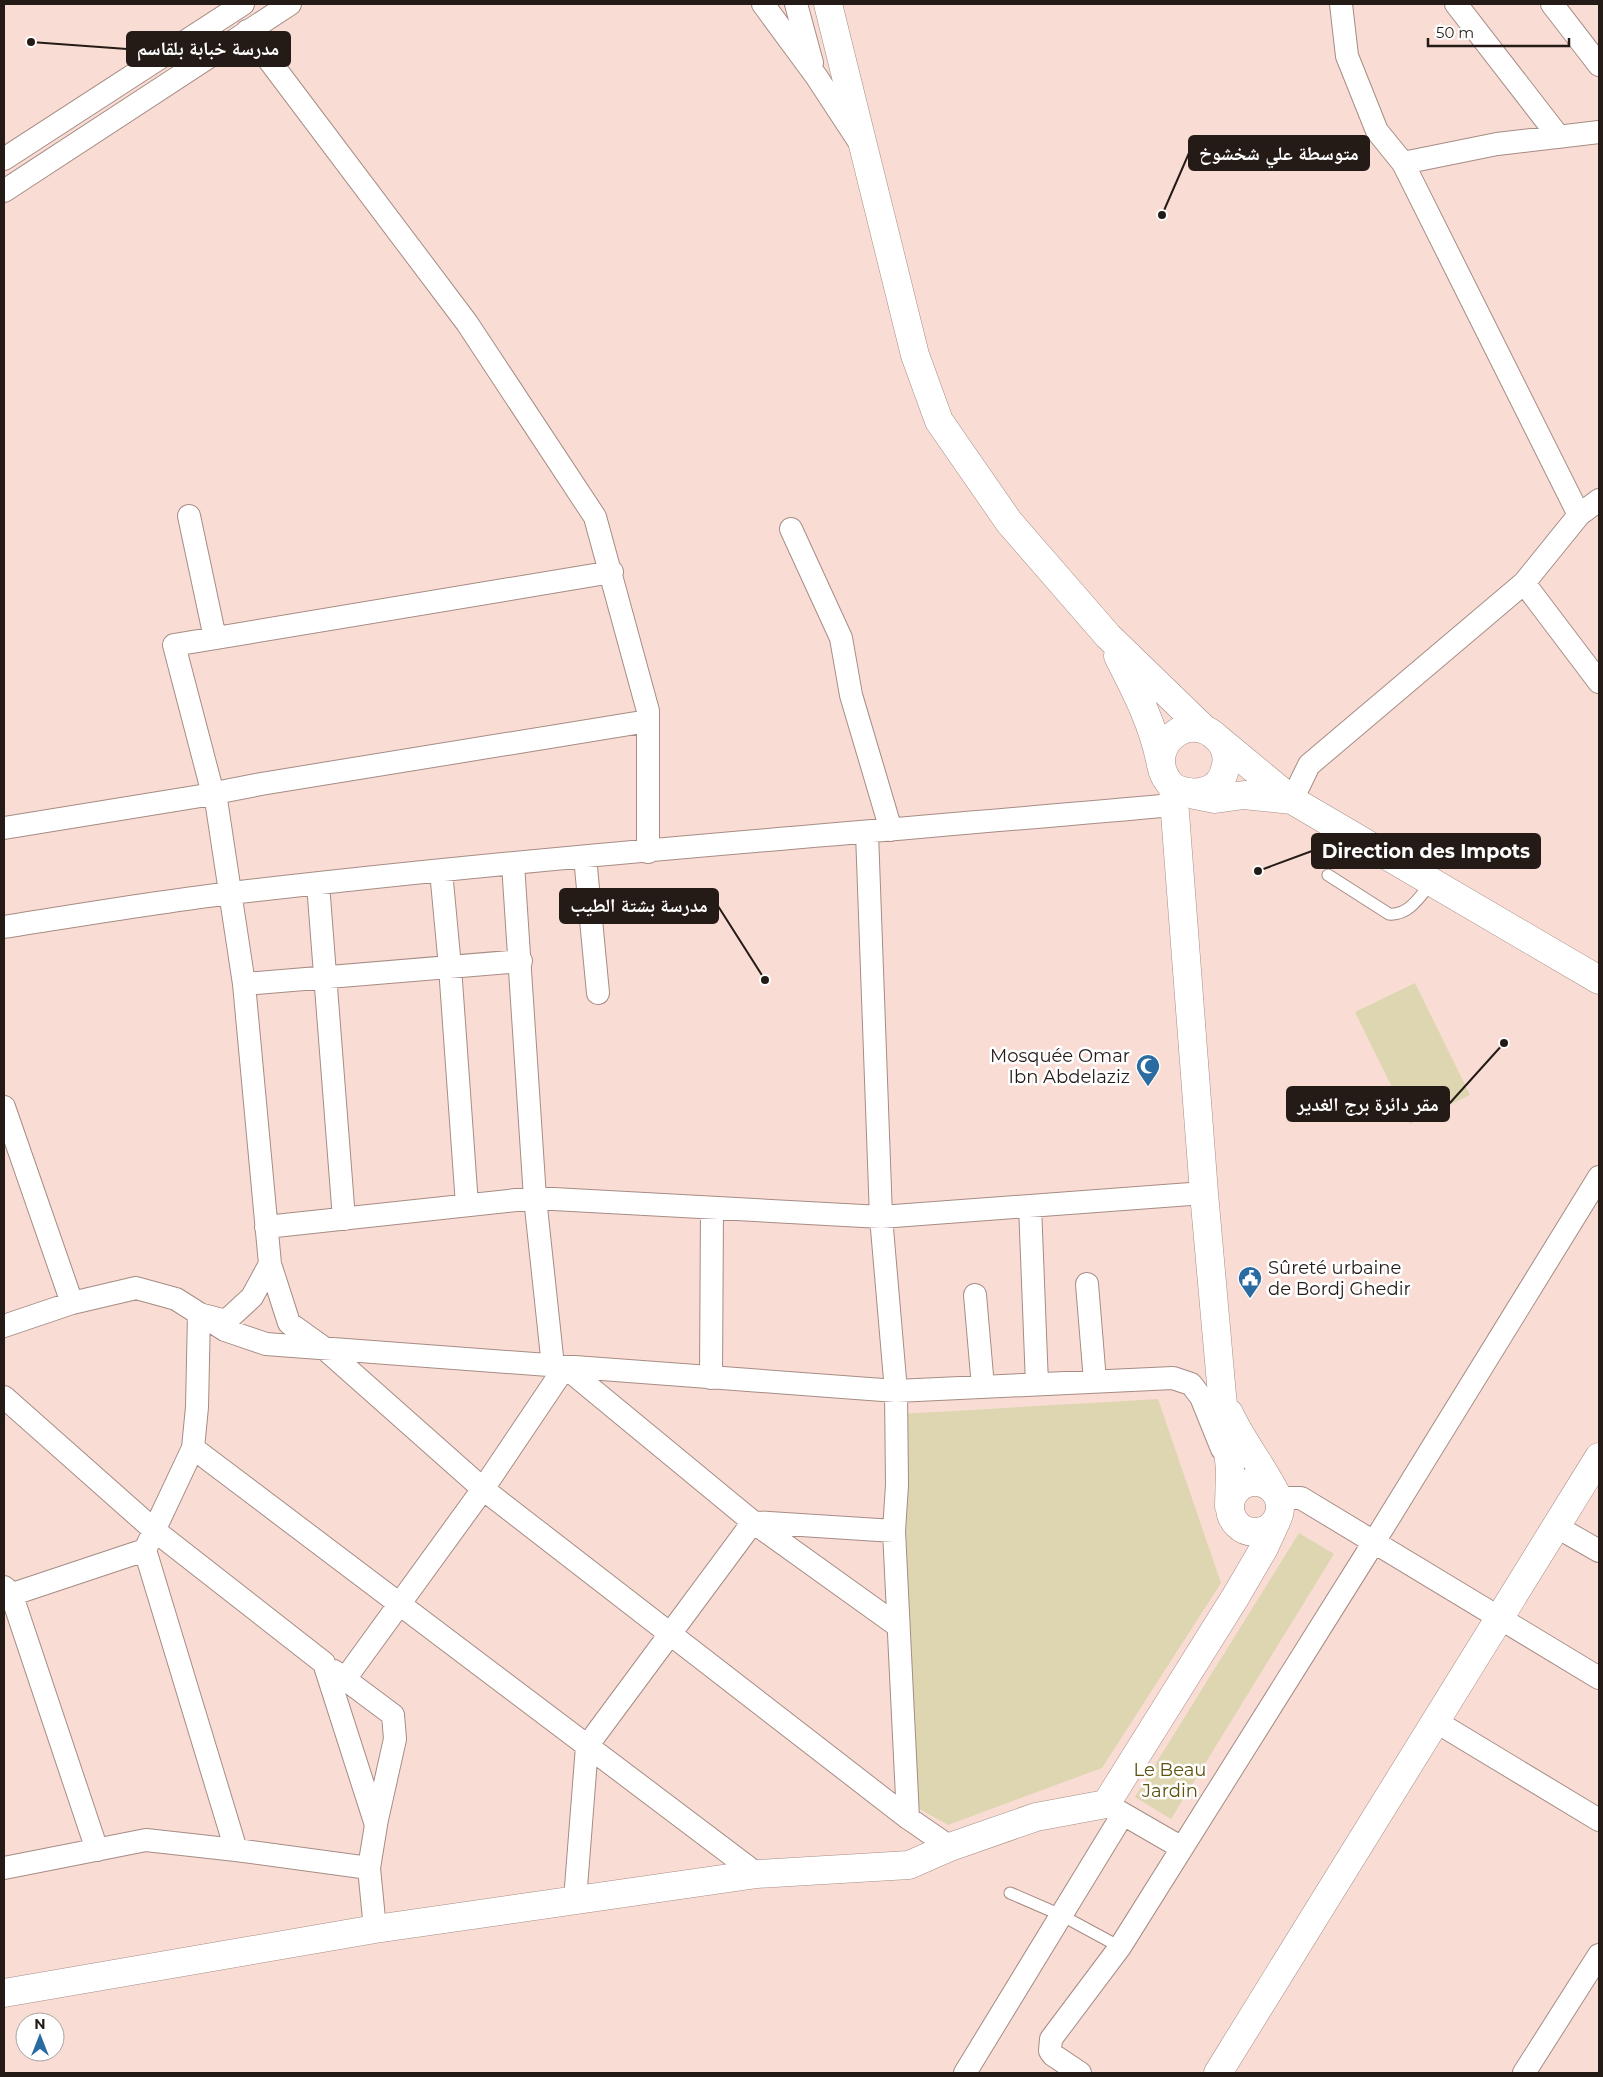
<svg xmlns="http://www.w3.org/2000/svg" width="1603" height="2077" viewBox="0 0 1603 2077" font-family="Montserrat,'Noto Naskh Arabic',sans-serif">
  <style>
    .green { fill: #ddd6b0 }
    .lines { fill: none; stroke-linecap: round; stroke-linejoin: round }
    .service-casing { stroke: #a68c84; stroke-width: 13 }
    .minor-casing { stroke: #a68c84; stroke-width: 24 }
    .secondary-casing { stroke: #a68c84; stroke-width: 29 }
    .service { stroke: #fff; stroke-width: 11 }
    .minor { stroke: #fff; stroke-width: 22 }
    .secondary { stroke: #fff; stroke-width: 28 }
    .labels { text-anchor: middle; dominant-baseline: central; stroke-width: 5; stroke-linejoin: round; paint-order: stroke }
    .poi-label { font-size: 18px; fill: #241b17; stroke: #fff; text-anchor: end }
    .park-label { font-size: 18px; fill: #5e520e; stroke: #fff }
    .leader { fill: none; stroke: #241b17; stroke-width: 2 }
    .callout-dot { fill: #241b17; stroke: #fff; stroke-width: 2 }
    .callout { fill: #241b17; stroke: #241b17; stroke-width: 2 }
    .callout-label { font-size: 19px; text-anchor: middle; font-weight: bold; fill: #fff }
  </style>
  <rect width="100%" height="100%" fill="#f9ddd5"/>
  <path class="green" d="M 1415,983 L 1470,1095 L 1410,1124 L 1355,1012 Z
    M 1158,1399 L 1221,1583 L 1102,1768 L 948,1825 L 918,1808 L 900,1525 L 901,1414 Z
    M 1299,1533 L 1334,1554 L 1171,1819 L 1135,1797 Z"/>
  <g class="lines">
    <g class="service-casing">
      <path id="service" d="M 1328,875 L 1389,914 C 1409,916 1420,896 1432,882
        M 1010,1893 L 1061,1915 L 1120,1947"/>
    </g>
    <g class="minor-casing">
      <path id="minor" d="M 763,4 L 816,76 L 858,140
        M 796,4 L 812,63
        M 1341,4 L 1347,56 L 1377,131 L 1403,163 L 1579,515
        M 1456,4 L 1559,137
        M 1552,4 L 1599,65
        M 247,31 L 467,323 L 595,517 L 648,711 L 648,852
        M 4,159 L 243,4
        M 1403,163 L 1497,144 L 1599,132
        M 4,191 L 290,4
        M 189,516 L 215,638
        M 791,529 L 841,638 L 851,695 L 891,830
        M 612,572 L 174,645 L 213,794 L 215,793 L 244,984 L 270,1264 L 289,1323 L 324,1348 L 483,1489 L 908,1818 L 950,1847
        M 1524,583 L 1599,682
        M 215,793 L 261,784 L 648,721
        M 1292,800 L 1309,765 L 1524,583 L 1579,515 L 1599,500
        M 4,828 L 213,794
        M 867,833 L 881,1217 L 896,1391 L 897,1485 L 894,1531 L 908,1818
        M 585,857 L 598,993
        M 513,864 L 535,1198 L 553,1366
        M 441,871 L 450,967 L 467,1205
        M 318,884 L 344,1219
        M 4,927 C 80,915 156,902 232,893 C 545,856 860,833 1174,805
        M 244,984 L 521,961
        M 4,1107 L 72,1303
        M 1030,1206 L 1037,1384
        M 266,1227 L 535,1198 L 881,1217 L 1204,1193
        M 1087,1284 L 1095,1381
        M 975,1295 L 983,1387
        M 4,1326 L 72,1303 L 136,1288 L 176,1299 L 225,1330 L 266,1344 L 896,1391 L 1173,1378 L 1191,1384 L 1201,1397 L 1222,1449
        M 711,1378 L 712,1208
        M 4,1397 L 154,1530 L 324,1663 L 376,1825 L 369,1868
        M 193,1448 L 757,1874
        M 1278,1498 L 1301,1498 L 1599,1678
        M 1557,1527 L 1599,1551
        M 4,1587 L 11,1593 L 97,1850
        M 4,1597 L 145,1550
        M 334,1671 L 393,1715 L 395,1739 L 376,1824
        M 345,1679 L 483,1489 L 565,1367 L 753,1522 L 898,1626
        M 1435,1721 L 1599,1820
        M 1111,1807 L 1182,1848
        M 236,1850 L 145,1550 L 193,1448 L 197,1407 L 199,1314 L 226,1321 L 252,1297 L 270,1264
        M 4,1868 L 146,1840 L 236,1850 L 369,1868 L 375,1929
        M 575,1900 L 587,1746 L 753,1522 L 894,1531
        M 965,2073 L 1123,1814
        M 1080,2073 L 1053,2055 L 1050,2051 L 1051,2039 L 1120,1947 L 1374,1542 L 1599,1177
        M 1524,2073 L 1599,1955"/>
    </g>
    <g class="secondary-casing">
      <path id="secondary" d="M 828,4 L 915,355 L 939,421 L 1009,522 L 1108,636 L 1205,730
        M 1118,656 C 1136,691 1154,726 1161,765
        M 1217,738 L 1292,800 L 1599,980
        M 1173,787 C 1192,797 1220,794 1225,769 C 1228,759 1226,748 1219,740 C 1188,705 1138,752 1173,787 L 1204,1193 L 1222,1395 L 1230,1469 L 1229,1506
        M 1195,795 L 1215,799 L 1244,795 L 1292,800
        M 1229,1413 C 1241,1440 1260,1463 1274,1490
        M1230 1507a25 25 0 1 1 50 0a25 25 0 1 1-50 0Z
        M 4,1993 L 375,1929 L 757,1874 L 909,1865 L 950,1847 L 1036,1817 L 1106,1804 L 1236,1596 L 1264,1548 L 1276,1522
        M 1218,2073 L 1599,1457"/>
    </g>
    <use href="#service" class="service"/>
    <use href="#minor" class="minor"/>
    <use href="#secondary" class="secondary"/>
  </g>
  <defs>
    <g id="mosque-pin" transform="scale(1.25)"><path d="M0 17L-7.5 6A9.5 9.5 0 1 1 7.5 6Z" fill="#2a6ba1" stroke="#fff"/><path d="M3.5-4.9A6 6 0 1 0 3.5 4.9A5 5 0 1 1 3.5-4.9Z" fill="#fff"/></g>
    <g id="civic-pin" transform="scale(1.25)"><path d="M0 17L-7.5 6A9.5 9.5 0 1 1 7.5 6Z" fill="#2a6ba1" stroke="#fff"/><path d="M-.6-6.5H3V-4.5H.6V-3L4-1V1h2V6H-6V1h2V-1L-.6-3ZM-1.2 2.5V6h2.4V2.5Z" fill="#fff"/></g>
  </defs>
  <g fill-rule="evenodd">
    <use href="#mosque-pin" x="1148" y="1066"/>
    <use href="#civic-pin" x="1250" y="1278"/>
  </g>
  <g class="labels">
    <g class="poi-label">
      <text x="1130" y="1056">Mosquée Omar<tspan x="1130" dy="21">Ibn Abdelaziz</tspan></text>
      <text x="1268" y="1268" text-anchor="start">Sûreté urbaine<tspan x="1268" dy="21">de Bordj Ghedir</tspan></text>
    </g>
    <g class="park-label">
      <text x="1170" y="1770">Le Beau<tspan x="1170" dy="21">Jardin</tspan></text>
    </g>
  </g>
  <path class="leader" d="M31 42L127 49M1162 215L1189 153M1258 871L1312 851M765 980L718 906M1504 1043L1449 1104"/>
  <g class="callout-dot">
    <circle cx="31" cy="42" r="5"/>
    <circle cx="1162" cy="215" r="5"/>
    <circle cx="1258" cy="871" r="5"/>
    <circle cx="765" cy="980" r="5"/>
    <circle cx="1504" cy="1043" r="5"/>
  </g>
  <g class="callout">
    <rect x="127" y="32" width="163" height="34" rx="5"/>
    <rect x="1189" y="136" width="180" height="34" rx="5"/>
    <rect x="1312" y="834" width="228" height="34" rx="5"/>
    <rect x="560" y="889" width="158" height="34" rx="5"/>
    <rect x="1287" y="1087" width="162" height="34" rx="5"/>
  </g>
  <g class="callout-label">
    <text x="208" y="55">مدرسة خبابة بلقاسم</text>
    <text x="1279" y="160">متوسطة علي شخشوخ</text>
    <text x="1426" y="858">Direction des Impots</text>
    <text x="639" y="912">مدرسة بشتة الطيب</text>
    <text x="1368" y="1111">مقر دائرة برج الغدير</text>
  </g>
  <rect width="1603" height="2077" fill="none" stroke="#241b17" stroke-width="10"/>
  <g transform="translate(40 2037)"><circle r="24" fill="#ffffff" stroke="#a7a4a2"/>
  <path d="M0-4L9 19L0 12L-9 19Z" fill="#2a6ba1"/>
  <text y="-8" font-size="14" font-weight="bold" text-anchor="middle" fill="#241b17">N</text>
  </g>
  <path d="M1428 38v8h141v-8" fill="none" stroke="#241b17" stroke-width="2.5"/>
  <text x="1436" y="38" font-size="15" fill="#241b17" stroke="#ffffff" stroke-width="4" paint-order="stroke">50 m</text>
</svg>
